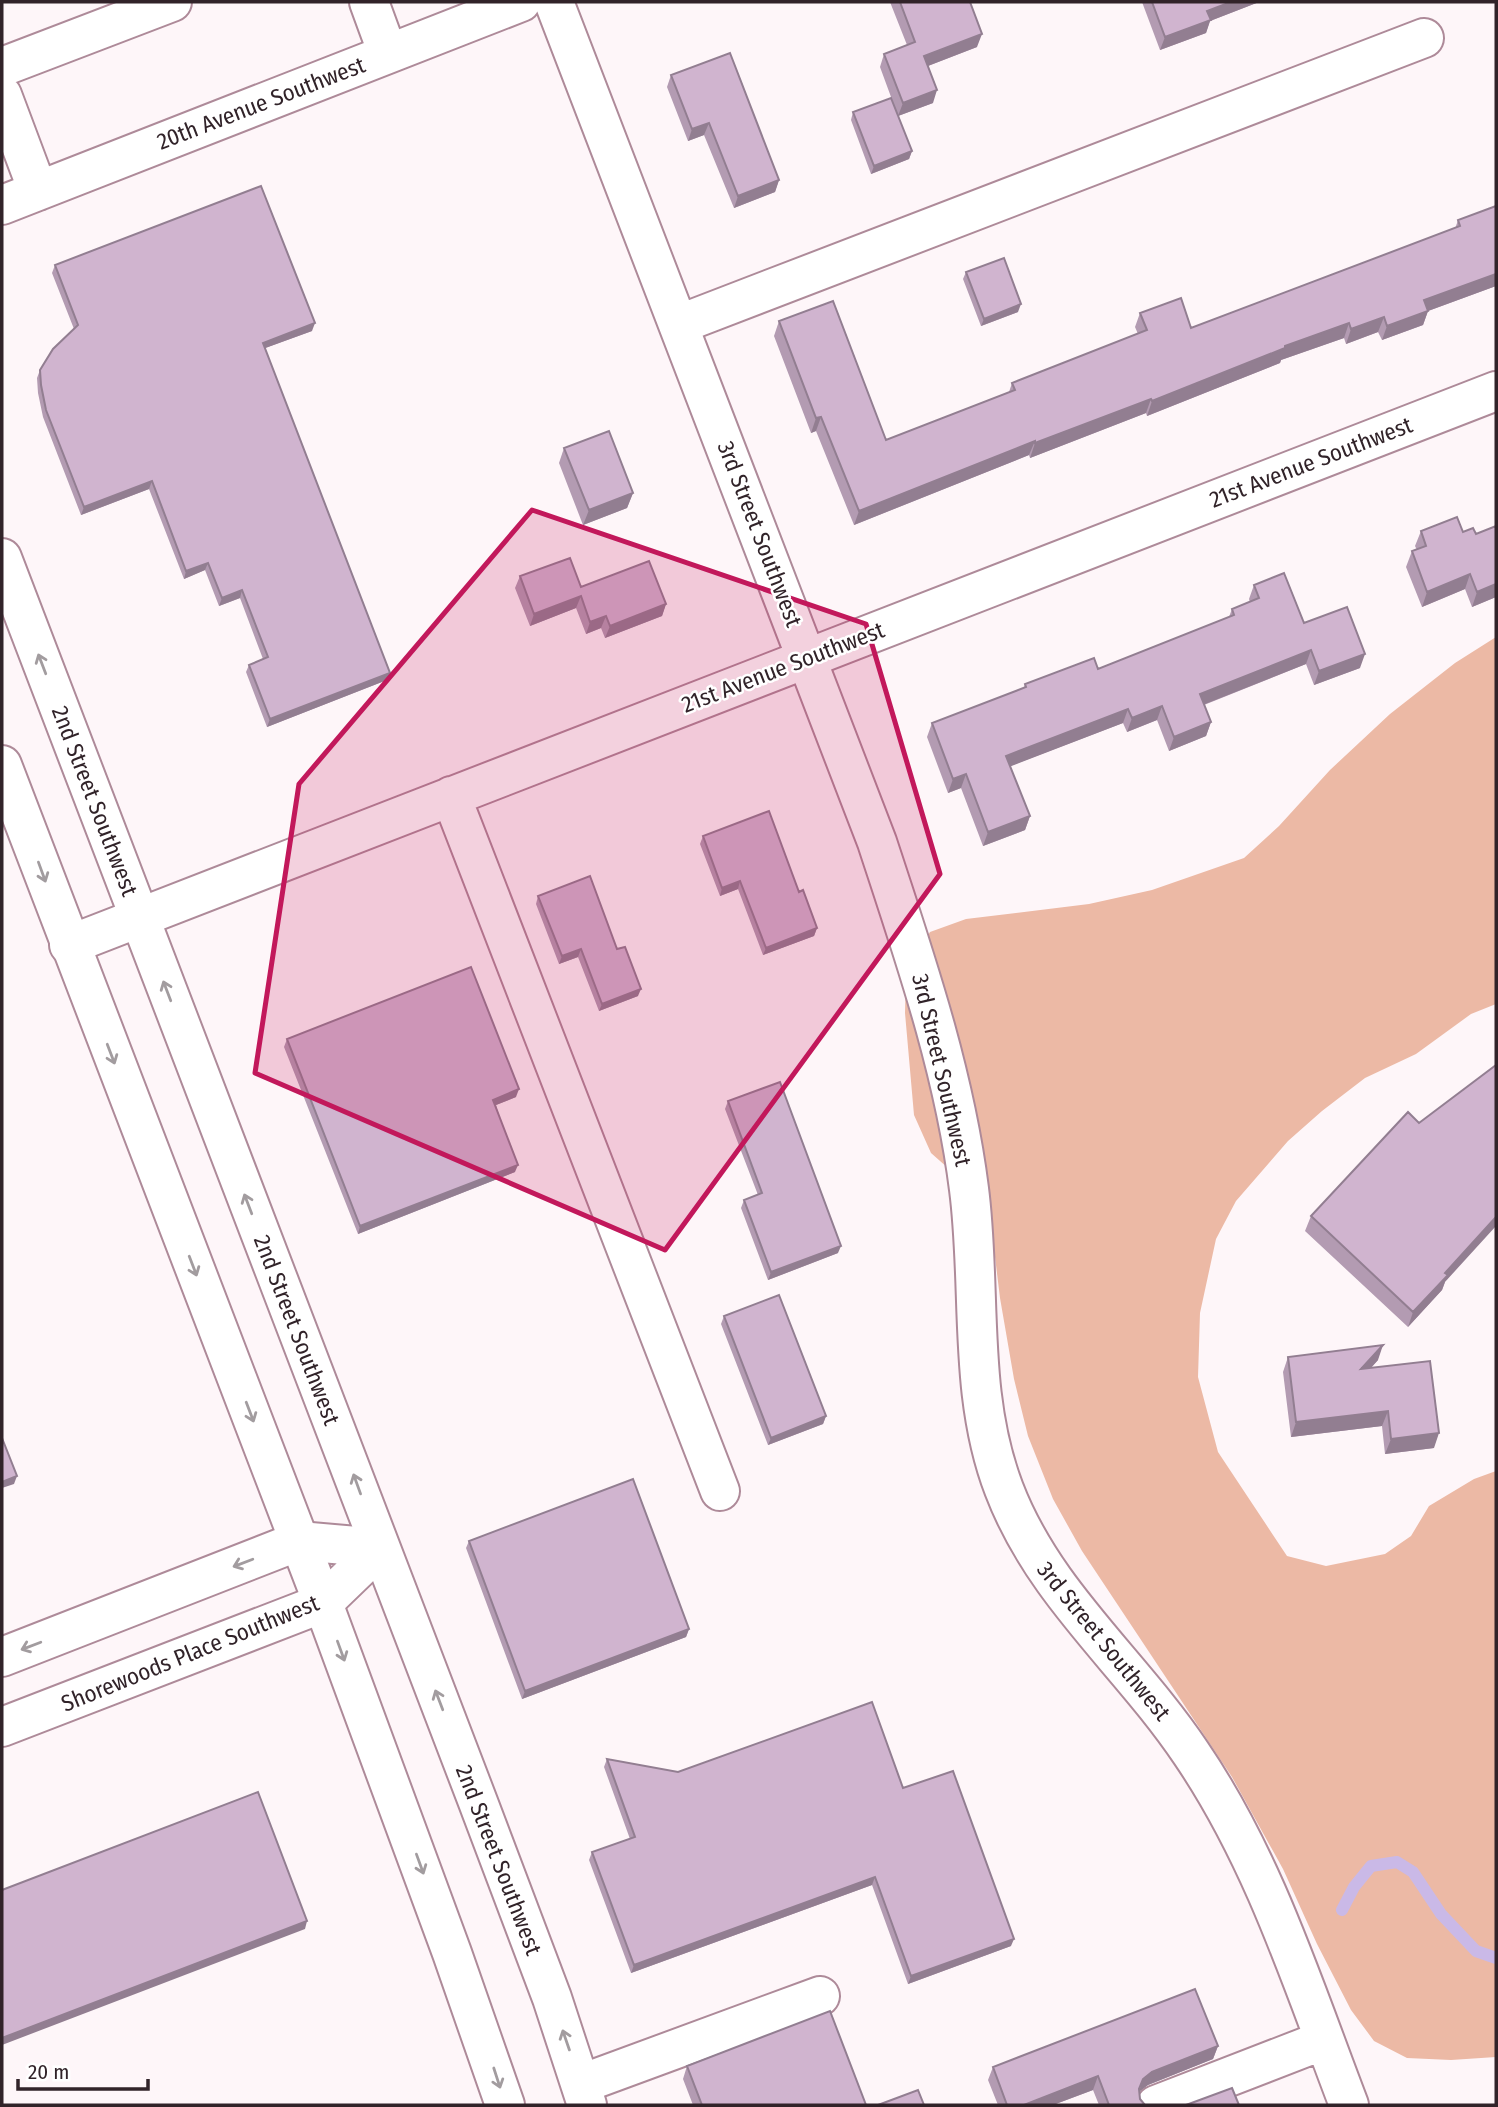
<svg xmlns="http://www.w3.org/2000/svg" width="1498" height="2107" viewBox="0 0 1498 2107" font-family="'Fira Sans Condensed',sans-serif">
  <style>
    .forest { fill: #ecb9a5 }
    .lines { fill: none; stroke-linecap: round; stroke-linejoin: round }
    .stream { stroke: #cab9e7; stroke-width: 12 }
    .minor-casing { stroke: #ae8a99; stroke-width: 42 }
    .major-casing { stroke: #ae8a99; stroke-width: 42 }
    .minor { stroke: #fff; stroke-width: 38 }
    .major { stroke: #fff; stroke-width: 38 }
    .wall { fill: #b39bb2 }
    .shaded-wall { fill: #927e91 }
    .building { fill: #d0b4cf; stroke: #927e91; stroke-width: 2 }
    .oneway { stroke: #a29c9f }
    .marked { fill: #c2185b; fill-opacity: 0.2; stroke: #c2185b; stroke-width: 5; stroke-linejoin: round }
    .labels { text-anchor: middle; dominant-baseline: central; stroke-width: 5; stroke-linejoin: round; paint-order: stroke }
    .street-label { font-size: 23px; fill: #312329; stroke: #fff }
  </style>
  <rect width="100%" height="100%" fill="#fef6f9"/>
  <path class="forest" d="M 1496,637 L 1496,1004 L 1471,1014 L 1416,1054 L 1365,1078 L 1322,1111 L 1288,1141 L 1236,1201 L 1216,1239 L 1200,1313 L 1198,1377 L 1218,1452 L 1287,1556 L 1326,1566 L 1385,1554 L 1411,1536 L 1429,1506 L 1474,1479 L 1496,1471 L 1496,2057 L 1451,2060 L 1407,2058 L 1374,2041 L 1351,2010 L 1317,1944 L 1283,1869 L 1232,1777 L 1082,1551 L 1053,1499 L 1028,1436 L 1014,1379 L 1000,1298 L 991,1224 L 957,1176 L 931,1153 L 914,1115 L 905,1013 L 906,971 L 930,932 L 966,919 L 1089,904 L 1152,890 L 1244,858 L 1279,826 L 1330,770 L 1390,714 L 1455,663 Z"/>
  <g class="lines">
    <path class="stream" d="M 1342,1910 L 1354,1887 L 1371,1866 L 1397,1862 L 1413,1872 L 1441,1914 L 1476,1951 L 1496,1958"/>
    <g class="minor-casing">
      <path id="minor" d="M 369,2 L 388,54
        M 554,2 L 877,842 C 914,955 954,1070 969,1189 C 982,1289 967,1393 1004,1489 C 1044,1594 1130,1662 1191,1753 C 1264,1860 1303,1985 1349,2105
        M 2,67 L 172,2
        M 2,95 L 38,191
        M 2,205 L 521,2
        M 680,324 L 1424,38
        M 451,796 L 720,1491
        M 69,945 L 1496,391
        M 2,1657 L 299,1541 L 380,1548
        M 2,1727 L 323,1603 L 380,1548
        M 581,2084 L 820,1996
        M 1156,2105 L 1324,2040"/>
    </g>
    <g class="major-casing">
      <path id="major" d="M 2,558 L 478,1802 L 552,1998 L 587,2105
        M 2,765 L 323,1603 L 452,1953 L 505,2105"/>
    </g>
    <use href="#minor" class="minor"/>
    <use href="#major" class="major"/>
  </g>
  <path class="wall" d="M 890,2 L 970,2 L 977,47 L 928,66 L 933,103 L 898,116 L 880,67 L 884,54 L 907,45 Z
    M 1142,2 L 1259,2 L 1210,21 L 1206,33 L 1160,50 Z
    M 671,75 L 779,180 L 775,192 L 734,208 L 704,135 L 688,141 L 667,87 Z
    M 853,112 L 912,151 L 909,159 L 871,174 L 851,120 Z
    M 1496,206 L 1496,286 L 1428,311 L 1423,325 L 1382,340 L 1378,332 L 1346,344 L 1344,338 L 1281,360 L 1280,363 L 1147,416 L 1146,413 L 1030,458 L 1029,455 L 854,525 L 816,431 L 811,433 L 774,336 L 779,321 L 886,440 L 1009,392 L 1012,383 L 1138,334 L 1135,327 L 1140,313 L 1191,328 L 1455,229 L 1458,220 Z
    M 55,265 L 312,331 L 265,348 L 390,673 L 387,680 L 267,727 L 246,672 L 249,665 L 263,659 L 240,598 L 219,606 L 205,570 L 184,579 L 149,489 L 81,515 L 43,417 L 38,393 L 37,378 L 40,370 L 74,329 L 52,273 Z
    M 966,272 L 1018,312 L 981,326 L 963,279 Z
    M 564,448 L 633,493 L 627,508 L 583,525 L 559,463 Z
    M 1496,526 L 1496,597 L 1472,607 L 1465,589 L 1422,607 L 1406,567 L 1412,551 L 1417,550 L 1415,546 L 1421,531 L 1463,532 L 1476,534 Z
    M 520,576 L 581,587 L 666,604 L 662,616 L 605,638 L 601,628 L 586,634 L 576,608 L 530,626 L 515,588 Z
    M 1254,585 L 1304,623 L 1360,668 L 1314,685 L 1306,664 L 1204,705 L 1211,722 L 1206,736 L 1169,751 L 1157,720 L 1127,732 L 1123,723 L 1010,766 L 1030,816 L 1025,830 L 983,846 L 961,788 L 948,793 L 927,737 L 932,723 L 1024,688 L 1025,684 L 1098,669 L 1229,617 L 1232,609 L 1250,602 L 1249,599 Z
    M 703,836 L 799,892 L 817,928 L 814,936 L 763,955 L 738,889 L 720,896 L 700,844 Z
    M 538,896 L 617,949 L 638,996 L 599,1011 L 578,957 L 559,964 L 536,904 Z
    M 287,1039 L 516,1097 L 496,1105 L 515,1172 L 358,1234 L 284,1047 Z
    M 728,1101 L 838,1253 L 768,1280 L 741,1208 L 744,1200 L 758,1195 L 725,1109 Z
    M 1311,1216 L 1445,1282 L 1442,1290 L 1408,1327 L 1305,1231 Z
    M 724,1316 L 826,1416 L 823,1424 L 768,1445 L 721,1324 Z
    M 1288,1357 L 1378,1360 L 1371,1368 L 1434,1448 L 1385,1454 L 1382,1426 L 1291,1437 L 1283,1372 Z
    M 469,1541 L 689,1629 L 686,1637 L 522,1699 L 466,1548 Z
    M 607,1759 L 678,1772 L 903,1788 L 1011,1946 L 908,1984 L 872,1885 L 631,1973 L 589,1860 L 592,1852 L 630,1839 L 604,1767 Z
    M 1218,2046 L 1213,2059 L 1148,2085 L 1139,2091 L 1140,2099 L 1145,2105 L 1099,2105 L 1093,2090 L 1053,2105 L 998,2105 L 988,2080 L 993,2067 Z
    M 687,2066 L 866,2105 L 693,2105 L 683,2079 Z"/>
  <path class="shaded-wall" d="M 1231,2 L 1259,2 L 1210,21 L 1206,33 L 1160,50 L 1165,37 L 1207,11 Z
    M 982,34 L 977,47 L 920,69 L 924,56 Z
    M 937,90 L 933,103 L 898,116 L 903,103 Z
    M 709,123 L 704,135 L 688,141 L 692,129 Z
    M 912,151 L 909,159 L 871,174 L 874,166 Z
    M 779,180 L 775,192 L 734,208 L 738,196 Z
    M 1496,274 L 1496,286 L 1428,311 L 1423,325 L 1382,340 L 1387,326 L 1424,300 Z
    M 1021,304 L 1018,312 L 981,326 L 984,319 Z
    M 1384,317 L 1378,332 L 1346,344 L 1351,329 Z
    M 315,323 L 312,331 L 260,350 L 263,343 Z
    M 1349,323 L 1344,338 L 1281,360 L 1280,363 L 1147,416 L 1152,401 L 1285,346 Z
    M 1151,399 L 1146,413 L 1030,458 L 1035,443 Z
    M 821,417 L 816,431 L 811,433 L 816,418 Z
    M 1035,441 L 1029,455 L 854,525 L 859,511 Z
    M 152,481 L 149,489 L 81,515 L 84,507 Z
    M 633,493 L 627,508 L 583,525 L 589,510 Z
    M 208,563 L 205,570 L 184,579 L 186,571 Z
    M 1470,574 L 1465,589 L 1422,607 L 1427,592 Z
    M 1496,584 L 1496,597 L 1472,607 L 1477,592 Z
    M 242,590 L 240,598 L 219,606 L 222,598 Z
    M 581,596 L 576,608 L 530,626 L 534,614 Z
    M 666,604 L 662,616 L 605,638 L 610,626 Z
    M 606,616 L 601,628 L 586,634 L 590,622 Z
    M 1311,650 L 1306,664 L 1195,708 L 1200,694 Z
    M 1365,654 L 1360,668 L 1314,685 L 1319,671 Z
    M 390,673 L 387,680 L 267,727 L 270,719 Z
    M 1162,706 L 1157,720 L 1127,732 L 1132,718 Z
    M 1128,709 L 1123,723 L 1001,770 L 1006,756 Z
    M 1211,722 L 1206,736 L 1169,751 L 1174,737 Z
    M 966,774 L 961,788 L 948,793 L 953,779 Z
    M 1030,816 L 1025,830 L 983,846 L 988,832 Z
    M 740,881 L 738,889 L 720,896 L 722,888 Z
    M 817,928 L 814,936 L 763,955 L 766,948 Z
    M 581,949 L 578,957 L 559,964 L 562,956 Z
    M 641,989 L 638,996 L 599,1011 L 602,1004 Z
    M 519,1089 L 516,1097 L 491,1107 L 493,1100 Z
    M 518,1165 L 515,1172 L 358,1234 L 360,1226 Z
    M 1496,1217 L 1496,1226 L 1445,1282 L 1442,1290 L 1408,1327 L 1413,1312 L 1445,1273 Z
    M 841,1246 L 838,1253 L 768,1280 L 771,1272 Z
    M 1383,1345 L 1378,1360 L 1356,1384 L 1361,1369 Z
    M 1388,1411 L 1382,1426 L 1291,1437 L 1296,1422 Z
    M 826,1416 L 823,1424 L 768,1445 L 771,1438 Z
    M 1439,1433 L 1434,1448 L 1385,1454 L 1391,1439 Z
    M 17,1476 L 14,1484 L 2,1488 L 2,1482 Z
    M 689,1629 L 686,1637 L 522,1699 L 525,1691 Z
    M 875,1877 L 872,1885 L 631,1973 L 634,1965 Z
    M 307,1921 L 305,1929 L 2,2045 L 2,2038 Z
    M 1014,1939 L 1011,1946 L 908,1984 L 911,1976 Z
    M 1218,2046 L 1213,2059 L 1148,2085 L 1139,2092 L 1143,2079 L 1152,2072 Z
    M 1098,2076 L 1093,2090 L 1053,2105 L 1024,2105 Z"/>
  <path class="building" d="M 900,2 L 970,2 L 982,34 L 924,56 L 937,90 L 903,103 L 884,54 L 915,42 Z
    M 1152,2 L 1231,2 L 1207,11 L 1211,20 L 1165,37 Z
    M 730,53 L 779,180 L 738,196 L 709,123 L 692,129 L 671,75 Z
    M 891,98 L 912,151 L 874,166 L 853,112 Z
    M 261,186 L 315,323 L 263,343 L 390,673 L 270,719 L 249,665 L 268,657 L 242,590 L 222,598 L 208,563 L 186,571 L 152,481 L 84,507 L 46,410 L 41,385 L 40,370 L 53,349 L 78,325 L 55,265 Z
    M 1496,206 L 1496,274 L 1424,300 L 1428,311 L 1387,326 L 1384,317 L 1351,329 L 1349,323 L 1285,346 L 1285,348 L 1152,401 L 1151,399 L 1035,443 L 1035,441 L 859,511 L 821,417 L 816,418 L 779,321 L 833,301 L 886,440 L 1015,390 L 1012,383 L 1147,330 L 1140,313 L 1181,298 L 1191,328 L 1460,226 L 1458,220 Z
    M 1004,258 L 1021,304 L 984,319 L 966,272 Z
    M 609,431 L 633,493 L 589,510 L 564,448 Z
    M 1457,517 L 1463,532 L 1473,528 L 1476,534 L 1496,526 L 1496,584 L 1477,592 L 1470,574 L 1427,592 L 1412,551 L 1426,546 L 1421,531 Z
    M 570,558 L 581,587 L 649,561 L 666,604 L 610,626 L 606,616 L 590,622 L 581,596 L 534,614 L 520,576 Z
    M 1284,573 L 1304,623 L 1347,607 L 1365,654 L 1319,671 L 1311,650 L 1200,694 L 1211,722 L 1174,737 L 1162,706 L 1132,718 L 1128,709 L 1006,756 L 1030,816 L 988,832 L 966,774 L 953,779 L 932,723 L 1026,687 L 1025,684 L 1094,658 L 1098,669 L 1234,615 L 1232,609 L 1259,598 L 1254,585 Z
    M 769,811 L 799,892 L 803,890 L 817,928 L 766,948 L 740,881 L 722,888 L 703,836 Z
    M 590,876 L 617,949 L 625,947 L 641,989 L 602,1004 L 581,949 L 562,956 L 538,896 Z
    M 471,967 L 519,1089 L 493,1100 L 518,1165 L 360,1226 L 287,1039 Z
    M 1496,1065 L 1496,1217 L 1445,1273 L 1448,1275 L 1413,1312 L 1311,1216 L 1408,1112 L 1419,1123 Z
    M 780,1082 L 841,1246 L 771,1272 L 744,1200 L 762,1193 L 728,1101 Z
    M 779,1295 L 826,1416 L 771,1438 L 724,1316 Z
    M 1383,1345 L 1361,1369 L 1430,1361 L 1439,1433 L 1391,1439 L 1388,1411 L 1296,1422 L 1288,1357 Z
    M 2,1438 L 17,1476 L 2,1482 Z
    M 633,1479 L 689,1629 L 525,1691 L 469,1541 Z
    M 872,1702 L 903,1788 L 953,1771 L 1014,1939 L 911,1976 L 875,1877 L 634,1965 L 592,1852 L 635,1837 L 607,1759 L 678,1772 Z
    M 258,1792 L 307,1921 L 2,2038 L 2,1890 Z
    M 1195,1989 L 1218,2046 L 1152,2072 L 1143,2079 L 1139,2089 L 1140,2099 L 1145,2105 L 1109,2105 L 1098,2076 L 1024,2105 L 1007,2105 L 993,2067 Z
    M 830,2011 L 866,2105 L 702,2105 L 687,2066 Z
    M 1232,2088 L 1239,2105 L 1186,2105 Z
    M 918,2090 L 924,2105 L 878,2105 Z"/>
  <defs><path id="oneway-shaft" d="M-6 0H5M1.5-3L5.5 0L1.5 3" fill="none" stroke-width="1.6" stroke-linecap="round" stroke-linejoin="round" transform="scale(1.75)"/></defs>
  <g class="oneway">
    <use href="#oneway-shaft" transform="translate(42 664) rotate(-111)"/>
    <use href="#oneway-shaft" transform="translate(42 872) rotate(70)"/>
    <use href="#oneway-shaft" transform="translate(167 991) rotate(-111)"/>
    <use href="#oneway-shaft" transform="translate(111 1054) rotate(69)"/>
    <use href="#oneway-shaft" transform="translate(248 1204) rotate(-111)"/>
    <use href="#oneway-shaft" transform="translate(193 1266) rotate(69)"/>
    <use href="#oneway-shaft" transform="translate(250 1412) rotate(69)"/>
    <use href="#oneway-shaft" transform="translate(357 1484) rotate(-110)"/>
    <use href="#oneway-shaft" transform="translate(243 1563) rotate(159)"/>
    <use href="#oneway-shaft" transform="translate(31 1646) rotate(159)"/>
    <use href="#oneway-shaft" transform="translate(341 1651) rotate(70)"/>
    <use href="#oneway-shaft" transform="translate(439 1700) rotate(-111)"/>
    <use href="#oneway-shaft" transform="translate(420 1864) rotate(70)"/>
    <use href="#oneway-shaft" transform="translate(566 2040) rotate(-109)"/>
    <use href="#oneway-shaft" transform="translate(497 2078) rotate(72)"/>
  </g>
  <path class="marked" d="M 532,510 L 866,624 L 940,874 L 665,1250 L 255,1073 L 299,784 Z"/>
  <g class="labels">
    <g class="street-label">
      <text transform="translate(261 103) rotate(-21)">20th Avenue Southwest</text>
      <text transform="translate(1311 462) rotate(-21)">21st Avenue Southwest</text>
      <text transform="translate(760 534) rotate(69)">3rd Street Southwest</text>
      <text transform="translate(783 667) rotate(-21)">21st Avenue Southwest</text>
      <text transform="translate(95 801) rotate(69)">2nd Street Southwest</text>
      <text transform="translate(942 1070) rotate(77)">3rd Street Southwest</text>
      <text transform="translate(297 1330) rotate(69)">2nd Street Southwest</text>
      <text transform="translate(1104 1641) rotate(51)">3rd Street Southwest</text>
      <text transform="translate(190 1653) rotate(-22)">Shorewoods Place Southwest</text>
      <text transform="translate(499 1860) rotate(69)">2nd Street Southwest</text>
    </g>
  </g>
  <rect width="1498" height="2107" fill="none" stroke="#312329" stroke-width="7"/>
  <path d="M18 2079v10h130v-10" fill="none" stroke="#312329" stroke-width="3.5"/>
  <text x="28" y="2079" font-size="21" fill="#312329" stroke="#ffffff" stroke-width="5" paint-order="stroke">20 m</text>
</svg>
